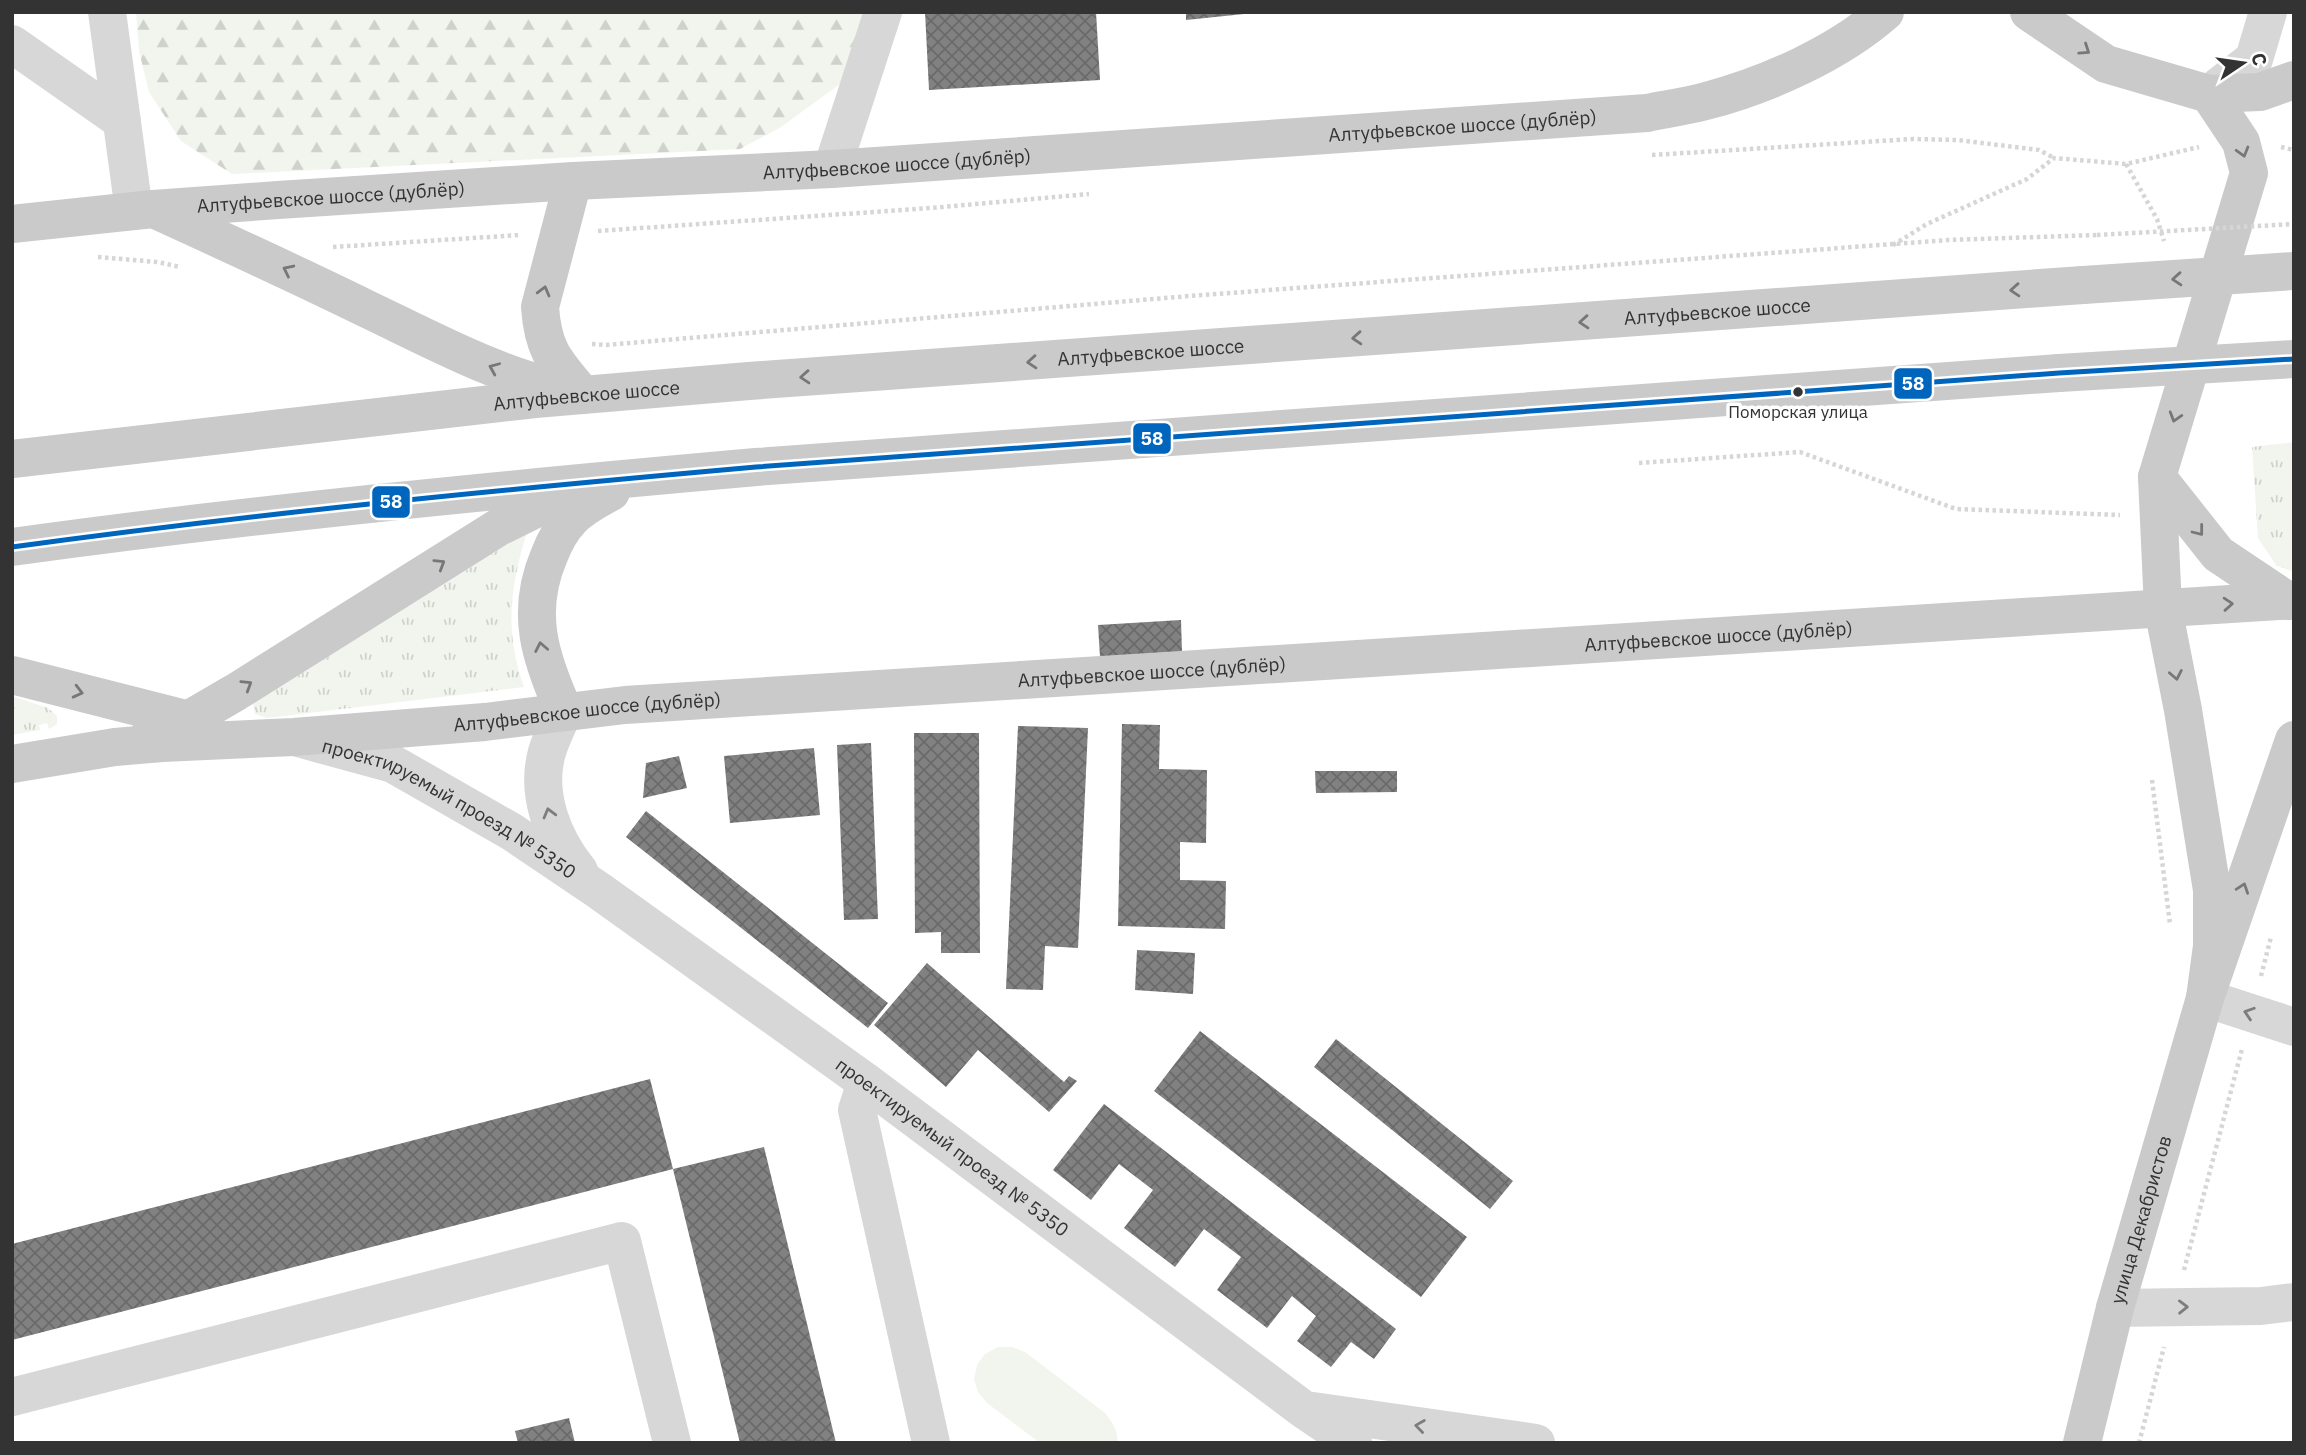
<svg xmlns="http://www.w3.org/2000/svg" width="2306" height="1455" viewBox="0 0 2306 1455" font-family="'IBM Plex Sans',sans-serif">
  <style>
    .grass { fill: url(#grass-tufts) }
    .forest { fill: url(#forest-firs) }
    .park { fill: #f1f5ed }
    .building { fill: url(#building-cross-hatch) }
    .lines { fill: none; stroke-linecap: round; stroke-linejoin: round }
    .path { stroke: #d6d6d6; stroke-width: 4.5; stroke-dasharray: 3.5 3.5; stroke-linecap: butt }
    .minor { stroke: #d7d7d7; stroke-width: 38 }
    .major { stroke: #cacaca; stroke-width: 38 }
    .path-bridge { stroke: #d6d6d6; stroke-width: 4.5; stroke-dasharray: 3.5 3.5; stroke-linecap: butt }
    .major-bridge { stroke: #cacaca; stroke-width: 38 }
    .bus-1-casing { stroke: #fff; stroke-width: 10 }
    .bus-1 { stroke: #0065bd; stroke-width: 5 }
    .oneway { stroke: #777 }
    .oneway2 { stroke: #7d7d7d }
    .bus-dot { fill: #333; stroke: #fff; stroke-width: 2.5 }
    .labels { text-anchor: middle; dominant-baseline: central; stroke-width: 7; stroke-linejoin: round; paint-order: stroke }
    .bus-label { font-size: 17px; fill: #333; stroke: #fff }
    .street-label { font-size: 19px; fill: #333; stroke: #fff }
    .line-badge { stroke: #fff; stroke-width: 2.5 }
    .badge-label { font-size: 19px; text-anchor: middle; font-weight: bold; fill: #fff }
  </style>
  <defs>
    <pattern id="grass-tufts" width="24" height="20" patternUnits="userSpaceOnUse" patternTransform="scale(1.75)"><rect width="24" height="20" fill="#f1f5ed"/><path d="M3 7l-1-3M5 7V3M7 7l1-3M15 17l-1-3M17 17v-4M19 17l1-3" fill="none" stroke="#cfd2cc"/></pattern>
    <pattern id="forest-firs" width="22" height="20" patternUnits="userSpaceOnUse" patternTransform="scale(1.75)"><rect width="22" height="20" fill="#f1f5ed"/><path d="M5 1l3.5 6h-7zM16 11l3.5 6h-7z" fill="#cfd2cc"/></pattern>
    <pattern id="building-cross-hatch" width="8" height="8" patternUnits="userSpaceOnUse" patternTransform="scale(1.75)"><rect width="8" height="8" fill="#818181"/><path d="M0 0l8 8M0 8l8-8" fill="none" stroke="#6a6a6a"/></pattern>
  </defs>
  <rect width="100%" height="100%" fill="#fff"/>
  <path class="grass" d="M 2294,442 L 2294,572 L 2276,565 L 2258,538 L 2252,447 Z
    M 527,532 C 510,588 504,630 524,687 L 267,718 L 255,714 L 253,704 Z
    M 12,696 L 48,708 L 57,716 L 57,724 L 49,729 L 47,723 L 39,725 L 40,730 L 12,735 Z"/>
  <path class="forest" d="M 136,12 L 899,12 L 851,76 L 781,127 L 740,149 L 232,174 L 181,141 L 149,92 L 139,51 Z"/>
  <path class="park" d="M 998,1347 L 1012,1347 L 1025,1352 L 1105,1413 C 1112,1422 1119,1431 1117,1443 L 1040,1443 L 987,1403 L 978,1392 L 974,1379 L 977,1365 L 985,1354 Z"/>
  <path class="building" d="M 925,12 L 1096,12 L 1100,80 L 929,90 Z
    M 1186,12 L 1244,12 L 1244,14 L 1186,20 Z
    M 1181,620 L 1182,652 L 1100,657 L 1098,625 Z
    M 1122,724 L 1160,725 L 1159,769 L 1207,770 L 1206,843 L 1180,842 L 1180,880 L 1226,881 L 1225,929 L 1118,926 Z
    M 1018,726 L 1088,728 L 1078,948 L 1045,946 L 1043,990 L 1006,989 Z
    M 914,733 L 979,733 L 980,953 L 941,953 L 941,932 L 915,933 Z
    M 871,743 L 878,919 L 844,920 L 837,745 Z
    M 814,748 L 820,815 L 730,823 L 724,756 Z
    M 679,756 L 687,788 L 643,798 L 646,763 Z
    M 1315,771 L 1397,771 L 1397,792 L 1316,793 Z
    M 646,811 L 888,1003 L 868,1028 L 626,837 Z
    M 1137,950 L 1195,953 L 1193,994 L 1135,990 Z
    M 927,963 L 1064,1082 L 1069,1076 L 1077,1081 L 1049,1112 L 978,1050 L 946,1087 L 874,1025 Z
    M 1200,1031 L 1467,1237 L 1421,1297 L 1154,1091 Z
    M 1336,1039 L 1513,1181 L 1490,1209 L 1314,1067 Z
    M 650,1079 L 673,1169 L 12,1340 L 12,1244 Z
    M 1104,1104 L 1396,1329 L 1374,1359 L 1351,1342 L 1331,1367 L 1297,1341 L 1316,1316 L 1292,1296 L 1267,1328 L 1217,1290 L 1241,1257 L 1204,1229 L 1175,1267 L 1124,1228 L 1153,1190 L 1119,1164 L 1091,1200 L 1053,1170 Z
    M 764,1147 L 836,1443 L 740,1443 L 673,1169 Z
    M 569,1418 L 575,1443 L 518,1443 L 515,1431 Z"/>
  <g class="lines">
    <path class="path" d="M 2281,147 L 2294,150
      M 1652,155 L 1913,139 L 1958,140 L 2039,150 L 2054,158
      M 2126,164 L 2157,219 L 2164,241
      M 598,231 L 931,208 L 1089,194
      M 1893,245 L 1927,224 L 2027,179 L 2054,158 L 2126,164 L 2199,147
      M 333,247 L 520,235
      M 98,257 L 157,262 L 180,267
      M 592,344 L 606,345 L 1189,296 L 1690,259 L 1948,240 L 2097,235
      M 1639,463 L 1800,452 L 1956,509 L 2120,515
      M 2152,780 L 2170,924
      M 2261,976 L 2271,937
      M 2184,1270 L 2242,1049
      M 2139,1443 L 2164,1347"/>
    <g class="minor">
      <path d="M 107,12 L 134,211"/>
      <path d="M 12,44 L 122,121"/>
      <path d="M 2209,94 L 2254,59 L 2268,12"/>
      <path d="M 832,169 L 883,12"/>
      <path d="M 564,711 C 558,725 551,738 547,752 C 535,794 553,839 579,871"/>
      <path id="s1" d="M 298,738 L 393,764 L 512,832 L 598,890 L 866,1082 L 1303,1409 L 1353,1443"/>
      <path d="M 2205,998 L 2294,1027"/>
      <path d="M 866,1082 L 857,1110 L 931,1443"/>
      <path d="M 2115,1308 L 2261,1306 L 2294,1302"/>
      <path d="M 12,1397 L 622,1241 L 672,1443"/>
      <path d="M 1313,1411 L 1536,1443"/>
    </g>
    <g class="major">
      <path d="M 2029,12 L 2106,64 L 2209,94 L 2260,92 L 2294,80"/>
      <path d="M 573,181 L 540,307 C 543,351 555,362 583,395"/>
      <path d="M 158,211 C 228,243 298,275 367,309 C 430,339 492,373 560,389"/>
      <path id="s2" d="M 12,224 L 153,209 L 278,200 L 573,181 L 832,169 L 1647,113 C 1667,109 1687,106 1706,101 C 1767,85 1837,54 1885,12"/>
      <path id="s3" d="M 12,459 L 535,399 L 749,381 L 2083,285"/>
      <path d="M 2157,477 L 2218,554 L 2288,601"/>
      <path d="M 12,547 C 259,513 508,489 756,467 L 2059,373"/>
      <path d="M 12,675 L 193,721"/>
      <path d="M 564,711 C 540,658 525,612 549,556 C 554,543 561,529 571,519 C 582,507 597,500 611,492"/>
      <path d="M 150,734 L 188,720 L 236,692 L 499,527 L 570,492"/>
      <path id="s4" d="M 12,764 L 115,747 L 162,743 L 294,737 L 485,722 L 625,705 L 2294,600"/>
      <path d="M 2205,998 L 2212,946 L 2212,890 L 2183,710 L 2163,608 L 2157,477 L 2249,173 L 2241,142 L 2209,94"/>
      <path id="s5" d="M 2082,1443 L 2115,1308 L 2205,998 L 2294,740"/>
    </g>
    <path class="path-bridge" d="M 2097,235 L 2294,224"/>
    <path class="major-bridge" d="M 2083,285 L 2294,271
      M 2059,373 L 2294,359"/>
    <g class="bus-1-casing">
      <path id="bus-1" d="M 12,547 C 259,513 508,489 756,467 L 2059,373 L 2294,359"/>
    </g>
    <use href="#bus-1" class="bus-1"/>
  </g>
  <defs><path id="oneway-chevron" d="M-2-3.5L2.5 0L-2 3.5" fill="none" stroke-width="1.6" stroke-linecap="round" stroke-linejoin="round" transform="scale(1.75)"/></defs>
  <g class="oneway">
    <use href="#oneway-chevron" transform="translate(2085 50) rotate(34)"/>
    <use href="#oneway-chevron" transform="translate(2243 152) rotate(74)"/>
    <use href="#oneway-chevron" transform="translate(288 270) rotate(-154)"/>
    <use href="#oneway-chevron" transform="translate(2177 279) rotate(176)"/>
    <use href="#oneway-chevron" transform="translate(2015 290) rotate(176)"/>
    <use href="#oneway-chevron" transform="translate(544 291) rotate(-75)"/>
    <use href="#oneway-chevron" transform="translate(1584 322) rotate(176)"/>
    <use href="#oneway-chevron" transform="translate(1357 338) rotate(176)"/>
    <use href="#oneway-chevron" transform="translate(1032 362) rotate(176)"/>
    <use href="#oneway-chevron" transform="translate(494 368) rotate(-157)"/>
    <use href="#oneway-chevron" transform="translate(805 377) rotate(176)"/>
    <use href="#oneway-chevron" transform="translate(2175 417) rotate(107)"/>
    <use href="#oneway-chevron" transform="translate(2199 531) rotate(52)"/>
    <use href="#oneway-chevron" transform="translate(440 564) rotate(-32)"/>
    <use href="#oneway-chevron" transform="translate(2228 604) rotate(-4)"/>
    <use href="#oneway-chevron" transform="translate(541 647) rotate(-101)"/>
    <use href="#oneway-chevron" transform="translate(2176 675) rotate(79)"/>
    <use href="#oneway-chevron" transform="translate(247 685) rotate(-32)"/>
    <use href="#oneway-chevron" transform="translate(78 692) rotate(14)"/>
    <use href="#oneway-chevron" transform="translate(2243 888) rotate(-71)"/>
  </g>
  <g class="oneway2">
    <use href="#oneway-chevron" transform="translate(549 813) rotate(-105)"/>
    <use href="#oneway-chevron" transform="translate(2249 1013) rotate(-162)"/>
    <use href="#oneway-chevron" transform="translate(2183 1307) rotate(-1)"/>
    <use href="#oneway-chevron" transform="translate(1420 1426) rotate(-172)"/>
  </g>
  <circle class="bus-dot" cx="1798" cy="392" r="6"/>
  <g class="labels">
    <g class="bus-label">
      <text x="1798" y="412">Поморская улица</text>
    </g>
    <g class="street-label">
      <text stroke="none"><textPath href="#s2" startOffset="1454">Алтуфьевское шоссе (дублёр)</textPath></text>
      <text stroke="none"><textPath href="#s2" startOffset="887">Алтуфьевское шоссе (дублёр)</textPath></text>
      <text stroke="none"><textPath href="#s2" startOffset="320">Алтуфьевское шоссе (дублёр)</textPath></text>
      <text stroke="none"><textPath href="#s3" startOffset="1712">Алтуфьевское шоссе</textPath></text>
      <text stroke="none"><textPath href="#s3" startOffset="1144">Алтуфьевское шоссе</textPath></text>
      <text stroke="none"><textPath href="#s3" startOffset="578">Алтуфьевское шоссе</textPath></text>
      <text stroke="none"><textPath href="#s4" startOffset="1712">Алтуфьевское шоссе (дублёр)</textPath></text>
      <text stroke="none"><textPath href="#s4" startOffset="1144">Алтуфьевское шоссе (дублёр)</textPath></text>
      <text stroke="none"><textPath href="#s4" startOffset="578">Алтуфьевское шоссе (дублёр)</textPath></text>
      <text stroke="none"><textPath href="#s1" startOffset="168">проектируемый проезд № 5350</textPath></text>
      <text stroke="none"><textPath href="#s1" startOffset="777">проектируемый проезд № 5350</textPath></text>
      <text stroke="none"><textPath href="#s5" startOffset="231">улица Декабристов</textPath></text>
    </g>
  </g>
  <g class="line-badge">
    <rect x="1893" y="367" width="40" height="33" rx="7" fill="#0065bd"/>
    <rect x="1132" y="422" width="40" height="33" rx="7" fill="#0065bd"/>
    <rect x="371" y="485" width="40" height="34" rx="7" fill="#0065bd"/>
  </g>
  <g class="badge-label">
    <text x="1913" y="390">58</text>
    <text x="1152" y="445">58</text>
    <text x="391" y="508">58</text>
  </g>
  <rect width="2306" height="1455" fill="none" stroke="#333333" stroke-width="28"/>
  <g transform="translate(2243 63) rotate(77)" stroke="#ffffff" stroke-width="5" paint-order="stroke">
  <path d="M0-5L12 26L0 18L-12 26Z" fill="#333333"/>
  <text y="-10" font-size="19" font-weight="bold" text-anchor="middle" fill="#333333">С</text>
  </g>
</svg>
